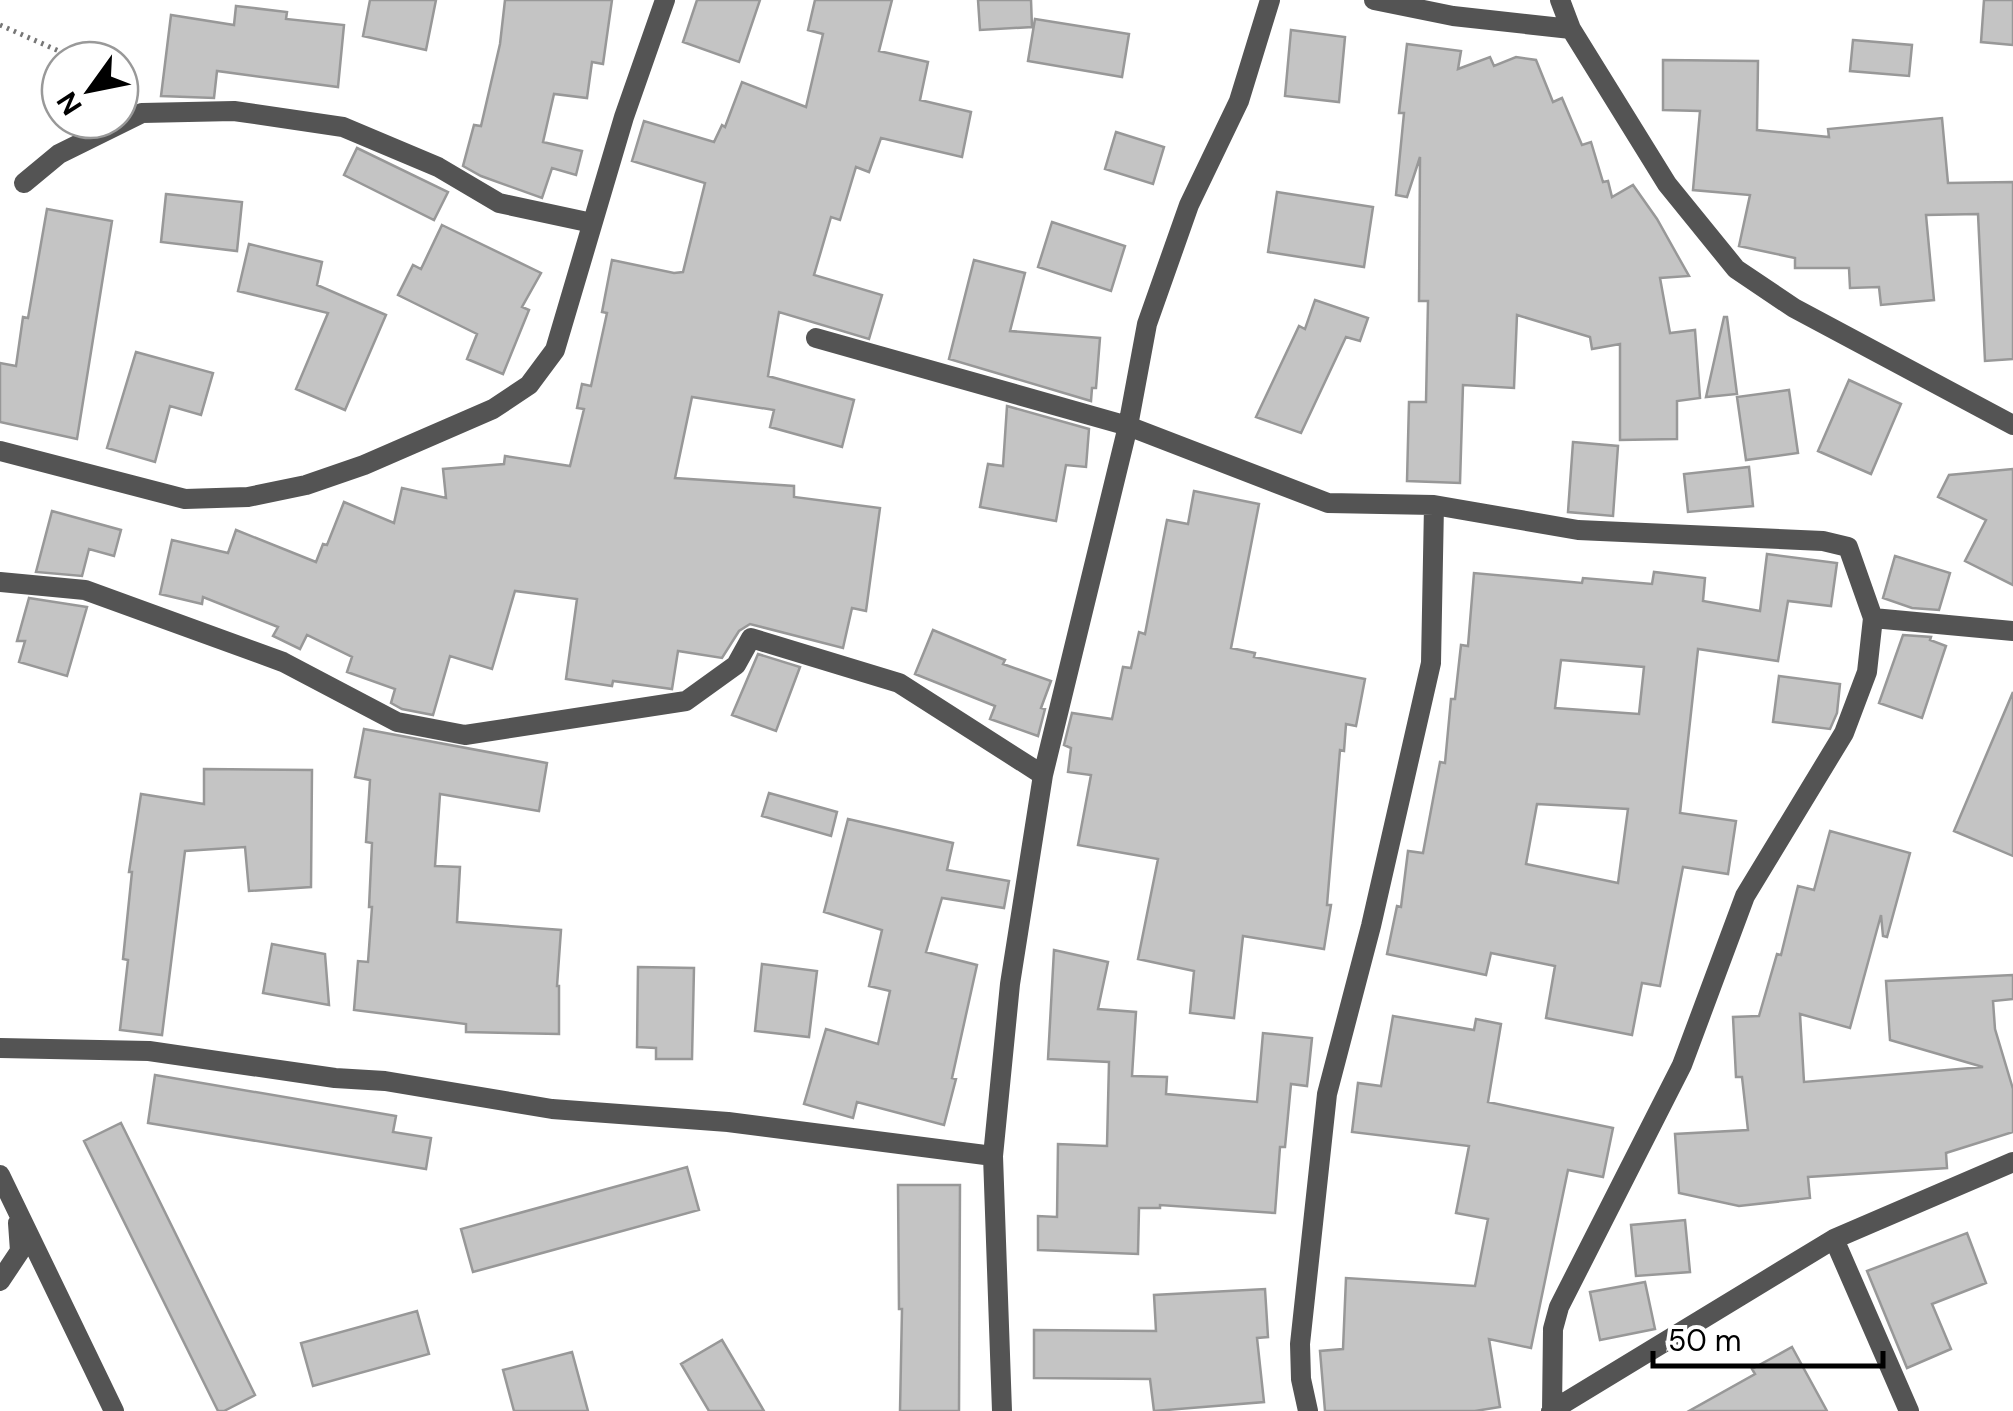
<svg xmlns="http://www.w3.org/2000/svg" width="2013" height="1411" viewBox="0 0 2013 1411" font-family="'DM Sans',sans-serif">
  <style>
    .building { fill: #c4c4c4; stroke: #989898; stroke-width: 2.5; fill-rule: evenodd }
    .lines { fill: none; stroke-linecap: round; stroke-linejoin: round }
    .path { stroke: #767676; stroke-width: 5; stroke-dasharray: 2.5 5; stroke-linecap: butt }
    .minor { stroke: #545454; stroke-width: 20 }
  </style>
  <rect width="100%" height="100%" fill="#fff"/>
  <path class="building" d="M 370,0 L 436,0 L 426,50 L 363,36 Z
    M 505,0 L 612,0 L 603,64 L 592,62 L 587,98 L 554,94 L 543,142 L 582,151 L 576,175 L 552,168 L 542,198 L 481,176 L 463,166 L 474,125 L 481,126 L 500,44 Z
    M 697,0 L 760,0 L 739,62 L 683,42 Z
    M 815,0 L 892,0 L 879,51 L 928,62 L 920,100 L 971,112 L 962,157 L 881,138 L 869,172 L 856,167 L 840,220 L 831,217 L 814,275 L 882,295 L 869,339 L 779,312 L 768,376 L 854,400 L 842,447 L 770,427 L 774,410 L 692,397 L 675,478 L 794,486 L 794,497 L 880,508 L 866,611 L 852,608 L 843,648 L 750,624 L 739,631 L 722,658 L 678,651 L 672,689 L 613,681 L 612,686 L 566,679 L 577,599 L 515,591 L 492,669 L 450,656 L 433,715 L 402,709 L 391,703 L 395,689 L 347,672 L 352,657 L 307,635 L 300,649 L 273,636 L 278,627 L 203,597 L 202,604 L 160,594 L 172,540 L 228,553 L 236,530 L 316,562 L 323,544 L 327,545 L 344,502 L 394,523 L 402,488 L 446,498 L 443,469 L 504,464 L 505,456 L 570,466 L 584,409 L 577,408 L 582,384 L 591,386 L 607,313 L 602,312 L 612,260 L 674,273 L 683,272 L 705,183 L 632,161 L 644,121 L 714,142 L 722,125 L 725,127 L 742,82 L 806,107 L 823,34 L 808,30 Z
    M 978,0 L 1031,0 L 1032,27 L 980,30 Z
    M 1984,0 L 2013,0 L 2013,45 L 1981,42 Z
    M 236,6 L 287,12 L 286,19 L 344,25 L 338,87 L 217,71 L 214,98 L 161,96 L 171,15 L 234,25 Z
    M 1035,19 L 1129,34 L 1122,77 L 1028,61 Z
    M 1291,30 L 1345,37 L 1339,102 L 1285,96 Z
    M 1853,40 L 1912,45 L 1909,76 L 1850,71 Z
    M 1407,44 L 1461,51 L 1458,69 L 1490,57 L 1494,66 L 1516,57 L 1536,60 L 1553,102 L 1562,98 L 1582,145 L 1591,142 L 1603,182 L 1608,181 L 1612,197 L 1633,185 L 1657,219 L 1689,276 L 1660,278 L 1670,333 L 1695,330 L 1700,398 L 1677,401 L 1677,439 L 1620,440 L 1620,344 L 1592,349 L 1590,337 L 1517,315 L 1514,388 L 1463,385 L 1460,483 L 1407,481 L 1409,402 L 1426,402 L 1428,301 L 1419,301 L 1420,157 L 1407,197 L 1396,195 L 1404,113 L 1399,113 Z
    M 1663,60 L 1758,61 L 1757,130 L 1829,137 L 1828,129 L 1942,118 L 1948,183 L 2013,182 L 2013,359 L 1985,361 L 1978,214 L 1926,215 L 1934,300 L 1881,305 L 1879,287 L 1850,288 L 1849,268 L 1795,268 L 1795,258 L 1739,246 L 1750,195 L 1693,190 L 1700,111 L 1663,110 Z
    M 1116,132 L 1164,147 L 1153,184 L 1105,169 Z
    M 357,148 L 448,192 L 434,220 L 344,175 Z
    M 1277,192 L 1373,207 L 1364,267 L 1268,252 Z
    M 166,194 L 242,202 L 237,251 L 161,242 Z
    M 47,209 L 112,221 L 77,439 L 0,422 L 0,363 L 16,366 L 23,317 L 28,318 Z
    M 1052,222 L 1125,246 L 1111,291 L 1038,267 Z
    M 442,225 L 541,273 L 522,307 L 529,310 L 503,374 L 467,359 L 477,334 L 398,295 L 413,265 L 421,269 Z
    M 249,244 L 322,262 L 317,285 L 386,315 L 345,410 L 296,389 L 328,313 L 238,291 Z
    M 974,260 L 1025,273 L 1010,331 L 1100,338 L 1096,388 L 1092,388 L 1091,401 L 949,359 Z
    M 1315,300 L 1368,318 L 1360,341 L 1346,337 L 1301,433 L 1256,417 L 1299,326 L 1305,329 Z
    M 1724,317 L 1727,317 L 1737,394 L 1706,397 Z
    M 136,352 L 213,373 L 201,415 L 170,406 L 155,462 L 107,448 Z
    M 1849,380 L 1901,404 L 1871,474 L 1818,451 Z
    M 1789,390 L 1798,453 L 1746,460 L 1737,397 Z
    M 1007,406 L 1089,429 L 1086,467 L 1066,465 L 1056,521 L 980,507 L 988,464 L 1003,466 Z
    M 1573,442 L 1618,446 L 1613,516 L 1568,512 Z
    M 1749,467 L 1753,506 L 1688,512 L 1684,474 Z
    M 2013,469 L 2013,585 L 1965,561 L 1986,520 L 1938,497 L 1949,475 Z
    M 1194,491 L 1259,504 L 1231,648 L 1255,653 L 1254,657 L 1365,679 L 1356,726 L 1346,724 L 1344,751 L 1340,750 L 1327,905 L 1331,905 L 1324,949 L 1243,936 L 1234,1018 L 1190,1013 L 1194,971 L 1138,959 L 1158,859 L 1078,845 L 1091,775 L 1068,772 L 1071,748 L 1064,745 L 1072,713 L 1112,719 L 1123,667 L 1131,668 L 1139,632 L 1145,634 L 1167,520 L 1188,524 Z
    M 52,511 L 121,530 L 114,556 L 89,549 L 82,576 L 36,572 Z
    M 1767,554 L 1837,563 L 1831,606 L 1788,601 L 1778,661 L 1698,649 L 1680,813 L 1736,821 L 1728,874 L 1683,867 L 1660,986 L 1642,983 L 1632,1035 L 1546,1018 L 1555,966 L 1491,953 L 1486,975 L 1387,954 L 1397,906 L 1401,907 L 1408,851 L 1423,853 L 1440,762 L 1445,763 L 1451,699 L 1455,699 L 1461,645 L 1468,646 L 1474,573 L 1582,583 L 1583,578 L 1652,584 L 1654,572 L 1705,578 L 1703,601 L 1760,611 ZM 1561,660 L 1644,667 L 1639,714 L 1555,708 ZM 1537,804 L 1628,809 L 1618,883 L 1526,864 Z
    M 1895,556 L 1950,573 L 1939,610 L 1912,608 L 1883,598 Z
    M 29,598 L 87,607 L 67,676 L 19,662 L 25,641 L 17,641 Z
    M 933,630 L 1005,660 L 1003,664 L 1051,681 L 1041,708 L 1045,709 L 1038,736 L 990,719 L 995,706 L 915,674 Z
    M 1903,635 L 1931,637 L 1930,640 L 1946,646 L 1922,718 L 1879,703 Z
    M 758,654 L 800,667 L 776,731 L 732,715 Z
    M 1779,676 L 1840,684 L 1837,713 L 1830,729 L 1773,722 Z
    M 2013,692 L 2013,856 L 1954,831 Z
    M 364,729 L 547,763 L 539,811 L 440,794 L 435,866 L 460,867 L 457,922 L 561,930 L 557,986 L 559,986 L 559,1034 L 466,1032 L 466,1024 L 354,1010 L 358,961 L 368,962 L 372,907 L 369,907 L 372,843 L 366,842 L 370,780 L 355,777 Z
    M 204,769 L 312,770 L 311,887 L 249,891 L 245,847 L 185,851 L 162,1035 L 120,1030 L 128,960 L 123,959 L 132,872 L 129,872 L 141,794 L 204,804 Z
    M 769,793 L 837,812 L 831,836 L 762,816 Z
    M 848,819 L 953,843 L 947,870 L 1009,881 L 1004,908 L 942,898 L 926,952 L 977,965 L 952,1078 L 956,1079 L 944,1125 L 857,1102 L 853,1118 L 804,1104 L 826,1029 L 878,1044 L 890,991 L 869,986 L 882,930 L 824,912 Z
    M 1830,831 L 1910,853 L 1887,937 L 1883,936 L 1881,915 L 1850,1028 L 1800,1014 L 1804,1082 L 1983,1067 L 1890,1040 L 1886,981 L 2013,975 L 2013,999 L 1993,1001 L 1995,1029 L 2013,1089 L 2013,1132 L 1946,1153 L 1947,1168 L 1808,1177 L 1810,1198 L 1739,1206 L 1679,1193 L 1675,1134 L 1748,1130 L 1742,1077 L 1736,1077 L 1733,1017 L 1759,1016 L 1777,954 L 1781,955 L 1798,886 L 1814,890 Z
    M 272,944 L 325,954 L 329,1005 L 263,993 Z
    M 1054,950 L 1108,962 L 1098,1009 L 1136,1012 L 1132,1076 L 1167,1077 L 1166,1094 L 1257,1102 L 1263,1033 L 1312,1038 L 1307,1086 L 1291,1084 L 1285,1147 L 1280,1147 L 1275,1213 L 1160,1205 L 1160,1208 L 1139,1208 L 1138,1254 L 1038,1250 L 1038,1216 L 1057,1217 L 1058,1144 L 1107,1146 L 1109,1062 L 1048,1059 Z
    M 762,964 L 817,971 L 809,1037 L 755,1031 Z
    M 638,967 L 694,968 L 692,1059 L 656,1059 L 656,1048 L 637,1047 Z
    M 1393,1016 L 1474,1030 L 1476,1019 L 1501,1024 L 1488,1102 L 1613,1128 L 1603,1177 L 1568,1170 L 1531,1348 L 1489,1339 L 1500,1407 L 1475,1411 L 1325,1411 L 1320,1351 L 1343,1349 L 1346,1278 L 1475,1286 L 1488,1219 L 1456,1213 L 1469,1146 L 1352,1132 L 1358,1083 L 1381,1086 Z
    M 155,1075 L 396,1116 L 393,1132 L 431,1138 L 426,1169 L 148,1123 Z
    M 121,1123 L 255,1395 L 224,1411 L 218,1411 L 84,1141 Z
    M 687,1167 L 699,1210 L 473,1272 L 461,1229 Z
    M 898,1185 L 960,1185 L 959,1411 L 900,1411 L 902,1309 L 899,1309 Z
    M 1685,1220 L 1690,1272 L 1636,1276 L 1631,1225 Z
    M 1967,1233 L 1986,1283 L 1932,1304 L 1951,1349 L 1907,1368 L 1867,1271 Z
    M 1645,1282 L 1655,1329 L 1600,1340 L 1590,1292 Z
    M 1265,1289 L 1268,1337 L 1257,1338 L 1264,1402 L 1154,1411 L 1150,1379 L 1034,1378 L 1034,1330 L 1156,1331 L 1154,1295 Z
    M 417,1311 L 429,1354 L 313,1386 L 301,1343 Z
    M 722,1340 L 764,1411 L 709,1411 L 681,1364 Z
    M 1792,1347 L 1827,1411 L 1689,1411 L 1755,1374 L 1752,1369 Z
    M 572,1352 L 588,1411 L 514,1411 L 503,1370 Z"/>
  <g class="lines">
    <path class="path" d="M 0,25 L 59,51 L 71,60"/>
    <path class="minor" d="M 1374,0 L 1453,16 L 1571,29
      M 1560,0 L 1571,29 L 1667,184 L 1736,269 L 1794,308 L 2013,425
      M 24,183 L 59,154 L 142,113 L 234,111 L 343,127 L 438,167 L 499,203 L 592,223
      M 816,338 L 1128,426 L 1328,503 L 1434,505 L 1578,530 L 1823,541 L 1848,547 L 1873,618 L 1867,672 L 1844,733 L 1745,896 L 1682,1065 L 1559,1307 L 1553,1329 L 1552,1411
      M 0,451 L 185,499 L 248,497 L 306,485 L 364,465 L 493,409 L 529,385 L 555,350 L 624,117 L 665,0
      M 0,582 L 85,590 L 283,662 L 397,722 L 465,735 L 686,701 L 736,665 L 751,638 L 899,683 L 1043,775
      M 1873,618 L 2013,631
      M 0,1048 L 149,1051 L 335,1078 L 385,1081 L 552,1109 L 728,1122 L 993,1156
      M 0,1175 L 114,1411
      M 1834,1239 L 1909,1411
      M 0,1281 L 20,1251 L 18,1223
      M 1002,1411 L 993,1156 L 1010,984 L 1043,775 L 1128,426 L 1147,324 L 1189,205 L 1239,101 L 1270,0
      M 1308,1411 L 1301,1379 L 1300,1344 L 1327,1094 L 1371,926 L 1431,663 L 1434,505
      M 1551,1411 L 1834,1239 L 2013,1162"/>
  </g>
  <g transform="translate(90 90) rotate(237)"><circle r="48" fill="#ffffff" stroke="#999999" stroke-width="2.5"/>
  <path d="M0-8L18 38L0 25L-18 38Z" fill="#000000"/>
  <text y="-15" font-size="28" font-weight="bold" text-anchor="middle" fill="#000000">N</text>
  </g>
  <path d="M1653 1351v15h230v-15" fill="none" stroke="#000000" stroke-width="5"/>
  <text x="1668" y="1351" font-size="30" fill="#000000" stroke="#ffffff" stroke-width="8" paint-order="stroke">50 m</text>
</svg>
